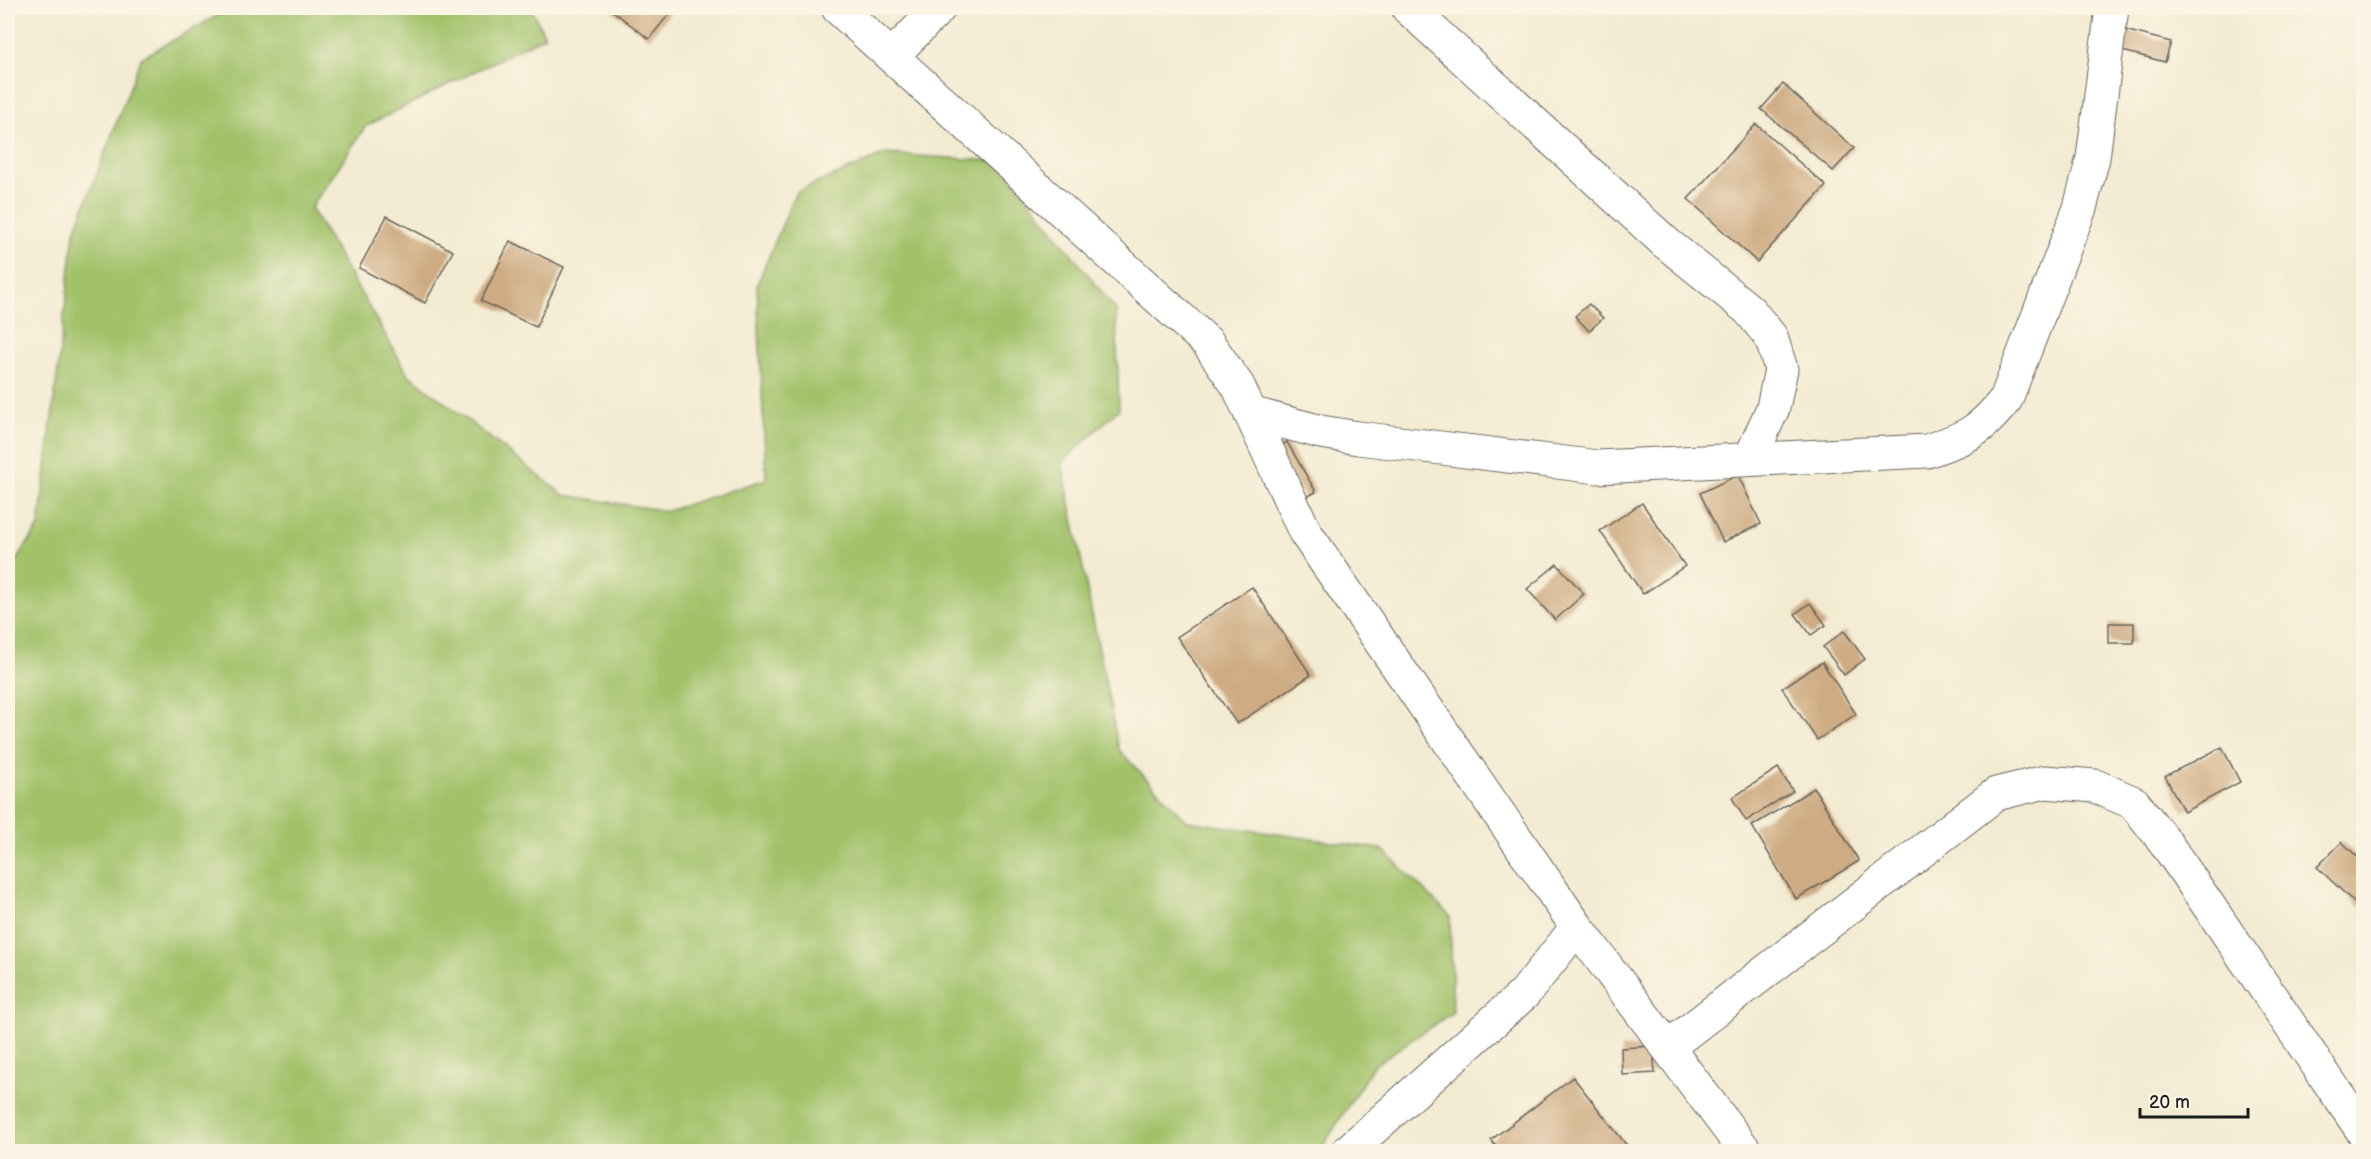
<svg xmlns="http://www.w3.org/2000/svg" width="2371" height="1159" viewBox="0 0 2371 1159" font-family="'Balsamiq Sans',sans-serif">
  <style>
    .green { fill: #a2c26a; stroke: #5f6f43; stroke-width: 1.5 }
    .building { fill: #ceab82 }
    .lines { fill: none; stroke-linecap: round; stroke-linejoin: round }
    .minor-casing { stroke: #67645b; stroke-width: 35 }
    .minor { stroke: #fff; stroke-width: 33 }
  </style>
  <rect width="100%" height="100%" fill="#fcf5e5"/>
  <filter id="ink" filterUnits="userSpaceOnUse"><feTurbulence type="fractalNoise" baseFrequency=".0167" numOctaves="2"/><feDisplacementMap in="SourceGraphic" scale="12" xChannelSelector="R" yChannelSelector="G"/><feConvolveMatrix kernelMatrix="1 2 1 2 8 2 1 2 1" color-interpolation-filters="sRGB"/></filter>
  <filter id="wash" filterUnits="userSpaceOnUse"><feTurbulence type="fractalNoise" baseFrequency=".008" numOctaves="4" result="noise"/><feDisplacementMap in="SourceGraphic" scale="24" xChannelSelector="R" yChannelSelector="G"/><feGaussianBlur stdDeviation="1.35" result="paint"/><feColorMatrix in="noise" values="0 0 0 0 0 0 0 0 0 0 0 0 0 0 0 0 0 1.4 0 .05"/><feComposite in="paint" operator="in"/></filter>
  <g filter="url(#wash)">
    <rect width="100%" height="100%" fill="#f3ebd1"/>
    <path class="green" d="M 231,8 L 531,8 L 545,36 L 366,126 L 311,208 L 408,374 L 564,495 L 667,511 L 766,479 L 757,285 L 796,192 L 885,154 L 998,161 L 1116,310 L 1119,409 L 1062,463 L 1119,750 L 1187,821 L 1382,849 L 1450,916 L 1453,1012 L 1373,1066 L 1320,1151 L 8,1152 L 8,572 L 39,527 L 74,234 L 141,58 Z"/>
    <g id="blocks">
      <path class="building" d="M 609,8 L 674,8 L 649,39 Z
        M 2098,23 L 2171,42 L 2165,62 L 2092,43 Z
        M 1783,84 L 1854,148 L 1833,171 L 1761,109 Z
        M 1756,124 L 1826,186 L 1757,262 L 1688,199 Z
        M 387,216 L 453,251 L 425,303 L 359,268 Z
        M 510,241 L 564,267 L 536,327 L 481,301 Z
        M 1589,304 L 1603,318 L 1589,331 L 1575,316 Z
        M 1287,442 L 1316,492 L 1305,498 L 1276,448 Z
        M 1738,475 L 1761,524 L 1723,542 L 1700,493 Z
        M 1642,503 L 1685,566 L 1643,594 L 1600,531 Z
        M 1557,564 L 1584,594 L 1555,620 L 1527,589 Z
        M 1252,587 L 1311,675 L 1237,724 L 1177,637 Z
        M 1810,603 L 1826,625 L 1811,635 L 1795,614 Z
        M 2109,623 L 2134,623 L 2134,643 L 2109,643 Z
        M 1844,631 L 1865,659 L 1844,675 L 1823,647 Z
        M 1822,662 L 1856,714 L 1817,740 L 1782,688 Z
        M 2222,747 L 2240,782 L 2184,812 L 2165,776 Z
        M 1778,768 L 1793,791 L 1746,821 L 1732,798 Z
        M 1814,788 L 1859,861 L 1796,899 L 1752,826 Z
        M 2342,842 L 2364,863 L 2364,902 L 2359,907 L 2317,867 Z
        M 1653,1046 L 1655,1073 L 1622,1075 L 1621,1048 Z
        M 1573,1077 L 1632,1152 L 1500,1152 L 1491,1140 Z"/>
    </g>
  </g>
  <g filter="url(#ink)">
    <use href="#blocks" fill-opacity="0" stroke="#67645b" stroke-width="1.5"/>
    <g class="lines">
      <g class="minor-casing">
        <path id="minor" d="M 838,8 L 1208,343 L 1238,386 L 1305,532 L 1577,927 L 1746,1152
          M 1408,8 L 1666,243 L 1749,310 L 1771,337 L 1781,369 L 1773,408 L 1750,459
          M 892,56 L 939,8
          M 1250,413 L 1321,432 L 1358,438 L 1598,467 L 1927,451 C 1967,437 1979,433 2006,399 L 2080,208 L 2093,158 L 2112,8
          M 1668,1047 L 1996,794 L 2045,782 L 2095,786 L 2134,803 L 2165,842 L 2364,1133
          M 1347,1152 L 1524,994 L 1577,927"/>
      </g>
      <use href="#minor" class="minor"/>
    </g>
  </g>
  <rect width="2371" height="1159" fill="none" stroke="#fcf5e5" stroke-width="30"/>
  <path d="M2140 1108v9h108v-9" fill="none" stroke="#1c1c1c" stroke-width="3"/>
  <text x="2149" y="1108" font-size="18" fill="#1c1c1c" stroke="#fcf5e5" stroke-width="4.5" paint-order="stroke">20 m</text>
</svg>
